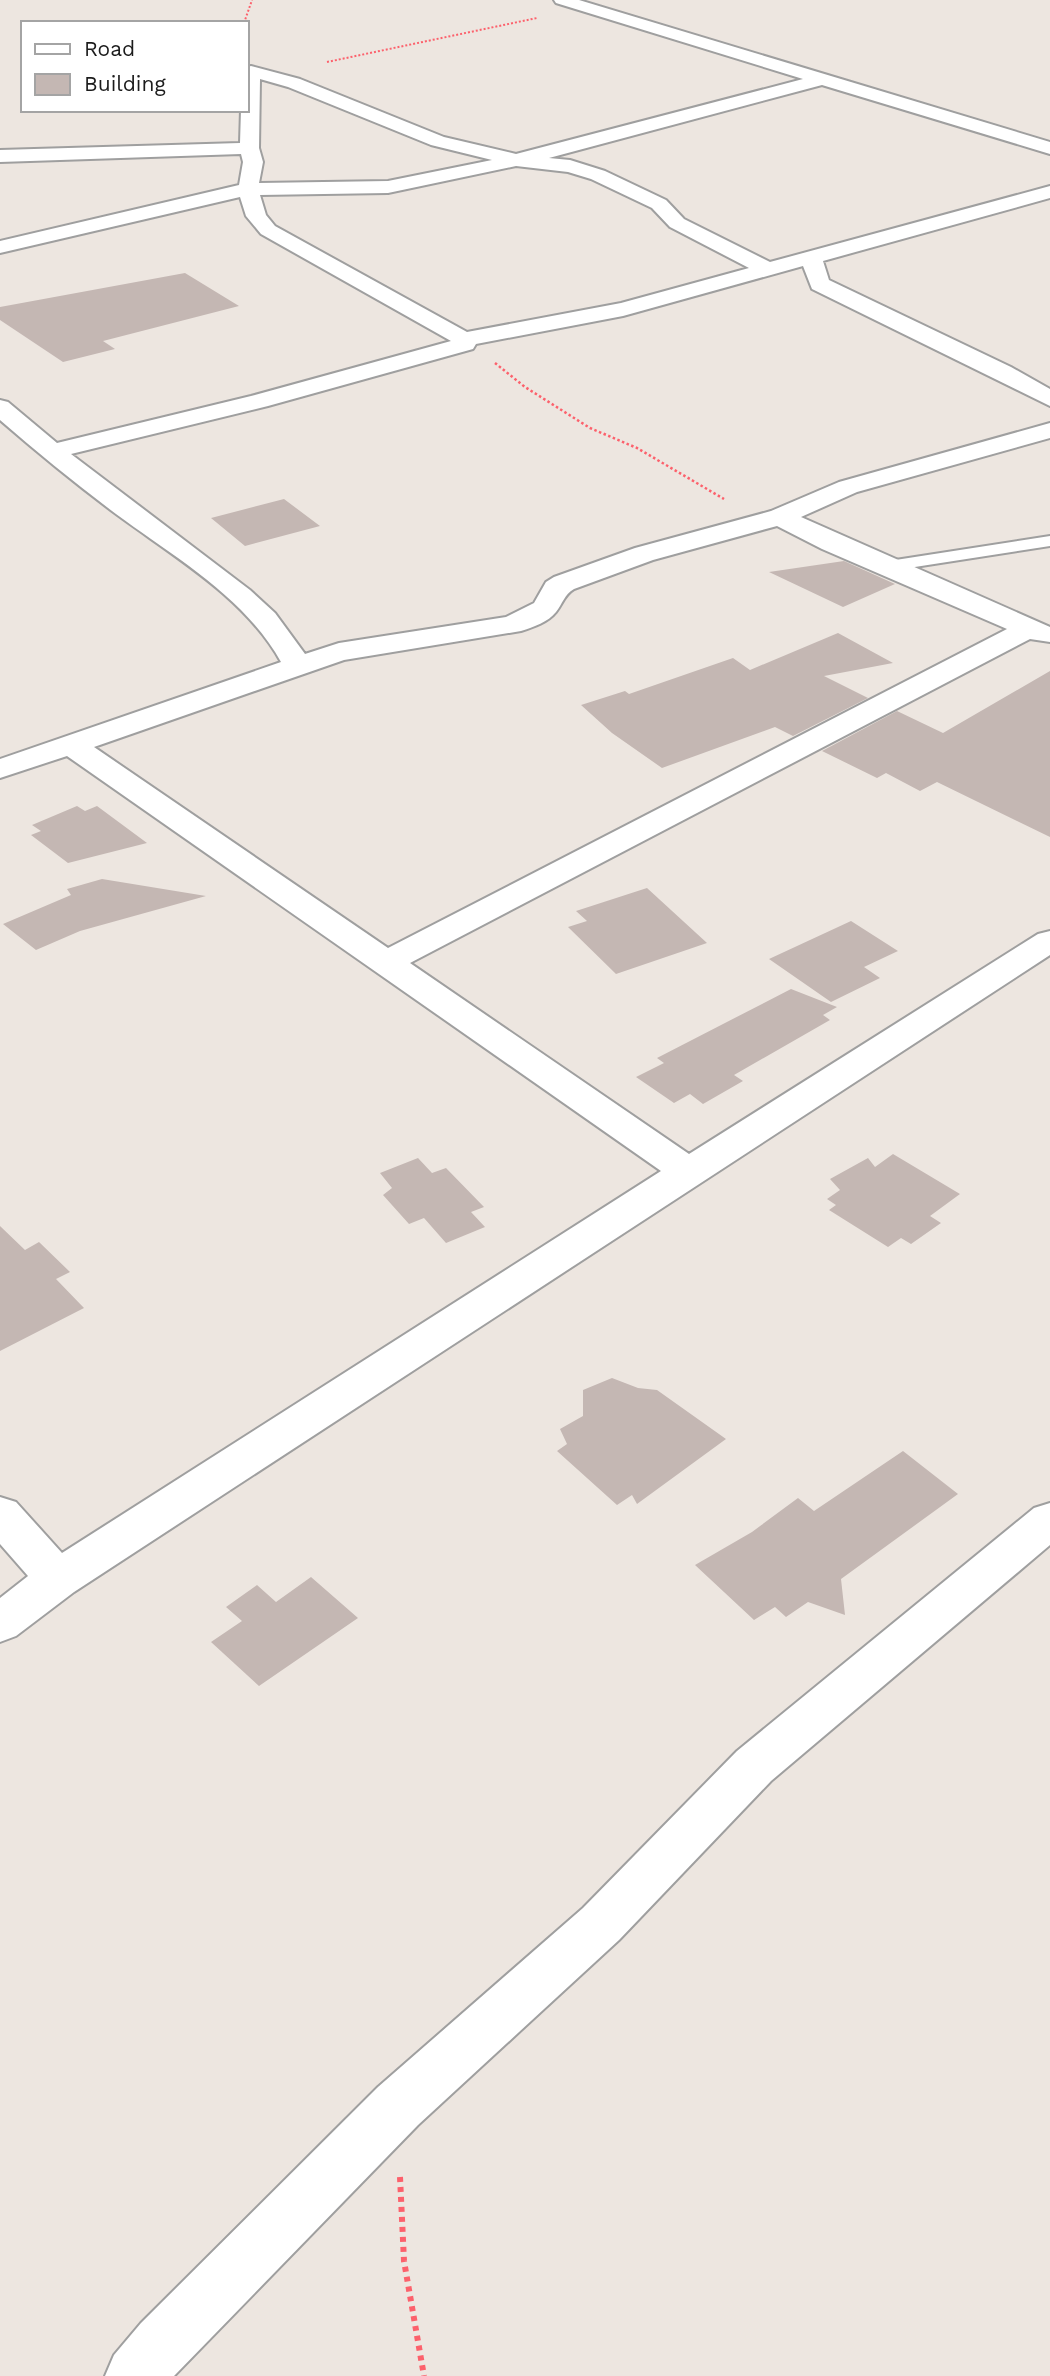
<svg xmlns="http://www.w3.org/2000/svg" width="1050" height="2376" viewBox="0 0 1050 2376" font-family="'Work Sans',sans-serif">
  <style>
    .building { fill: #c4b7b3 }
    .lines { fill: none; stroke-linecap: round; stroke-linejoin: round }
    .lane-casing { stroke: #9f9f9f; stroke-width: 4 }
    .street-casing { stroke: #9f9f9f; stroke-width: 4 }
    .path-far2 { stroke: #fc616c; stroke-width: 2; stroke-dasharray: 2 2; stroke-linecap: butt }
    .path-far1 { stroke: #fc616c; stroke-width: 2.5; stroke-dasharray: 2.5 2.5; stroke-linecap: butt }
    .path { stroke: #fc616c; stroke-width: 6; stroke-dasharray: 5 5; stroke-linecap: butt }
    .lane { fill: #fff; fill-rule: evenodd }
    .street { fill: #fff; fill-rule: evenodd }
  </style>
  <rect width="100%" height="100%" fill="#ede6e0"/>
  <path class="building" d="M 185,273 L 239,306 L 103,341 L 115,349 L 63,362 L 0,320 L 0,307 Z
    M 284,499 L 320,526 L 245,546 L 211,518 Z
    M 844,561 L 895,584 L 843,607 L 769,572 Z
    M 838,633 L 893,663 L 824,676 L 868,698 L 793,736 L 775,727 L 662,768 L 612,733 L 581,705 L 625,691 L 629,694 L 733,658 L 750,670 Z
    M 1050,671 L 1050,837 L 937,782 L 920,791 L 886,773 L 877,778 L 822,751 L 897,711 L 943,733 Z
    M 77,806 L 85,811 L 97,806 L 147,843 L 68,863 L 31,835 L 41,831 L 32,825 Z
    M 102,879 L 206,896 L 80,931 L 36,950 L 3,924 L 71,895 L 67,889 Z
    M 647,888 L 707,943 L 616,974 L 568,927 L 587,921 L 576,911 Z
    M 851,921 L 898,951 L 864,967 L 880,978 L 831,1002 L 769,959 Z
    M 791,989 L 837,1007 L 823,1015 L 830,1020 L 734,1075 L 743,1081 L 703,1104 L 690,1094 L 674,1103 L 636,1077 L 664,1063 L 657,1058 Z
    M 893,1154 L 960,1194 L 930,1216 L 941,1223 L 911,1244 L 901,1238 L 888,1247 L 829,1210 L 836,1205 L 827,1199 L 840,1190 L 830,1179 L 868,1158 L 875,1167 Z
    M 418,1158 L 432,1173 L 446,1168 L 484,1207 L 471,1212 L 485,1227 L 446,1243 L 424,1218 L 409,1224 L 383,1195 L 392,1188 L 380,1173 Z
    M 0,1226 L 25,1250 L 39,1242 L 70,1272 L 56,1279 L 84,1308 L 0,1351 Z
    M 612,1378 L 638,1388 L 657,1390 L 726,1439 L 637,1504 L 632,1495 L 617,1505 L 557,1451 L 567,1444 L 560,1429 L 583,1416 L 583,1390 Z
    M 903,1451 L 958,1494 L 841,1579 L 845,1615 L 808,1602 L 786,1617 L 775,1607 L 754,1620 L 695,1565 L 752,1532 L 798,1498 L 814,1511 Z
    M 311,1577 L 358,1618 L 259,1686 L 211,1642 L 242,1621 L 226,1607 L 257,1585 L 276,1602 Z"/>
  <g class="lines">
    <g class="lane-casing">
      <path id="lane" d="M 1050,536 L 1050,546 L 889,571 L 880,566 L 889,561 Z"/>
    </g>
    <g class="street-casing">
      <path id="street" d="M 554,0 L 579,0 L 1050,142 L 1050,154 L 822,85 L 549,158 L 570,160 L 605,171 L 666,200 L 684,219 L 770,262 L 1050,186 L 1050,198 L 823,261 L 829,280 L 1011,367 L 1050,389 L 1050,406 L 812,289 L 803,266 L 623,316 L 476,344 L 473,349 L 268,406 L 71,454 L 250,590 L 275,613 L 305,654 L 339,643 L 506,617 L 534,603 L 546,582 L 554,577 L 635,548 L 771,511 L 839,482 L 1050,423 L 1050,438 L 857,492 L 801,517 L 1050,627 L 1050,642 L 1030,639 L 410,963 L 689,1154 L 1038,934 L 1050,931 L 1050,955 L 74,1592 L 16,1636 L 0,1642 L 0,1598 L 28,1576 L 0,1544 L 0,1497 L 16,1502 L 62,1553 L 661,1171 L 67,756 L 0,778 L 0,759 L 281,662 C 246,598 173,556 116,514 C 76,484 37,452 0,420 L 0,400 L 8,402 L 57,443 L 251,396 L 451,341 L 261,234 L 246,216 L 240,197 L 0,253 L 0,241 L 239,185 L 243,162 L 241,154 L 0,162 L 0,150 L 240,143 L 241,110 L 247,110 L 247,67 L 251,66 L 300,79 L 444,137 L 516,154 L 803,79 L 556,3 ZM 260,79 L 288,87 L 431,145 L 492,160 L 388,181 L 259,183 L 263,162 L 259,148 ZM 516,166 L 568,172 L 591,179 L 652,208 L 670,227 L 749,268 L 621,303 L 467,332 L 275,226 L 266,215 L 260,195 L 388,193 ZM 777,526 L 822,549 L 1007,629 L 388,948 L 94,747 L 344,660 L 521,631 C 534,627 548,622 556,612 C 563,603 564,595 574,589 L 653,560 Z
        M 1050,1503 L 1050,1545 L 771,1781 L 619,1940 L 418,2125 L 174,2376 L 105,2376 L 114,2355 L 141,2323 L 378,2087 L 583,1908 L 737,1751 L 1034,1508 Z"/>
    </g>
    <path class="path-far2" d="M 244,23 L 252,0
      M 327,62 L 537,18"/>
    <path class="path-far1" d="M 495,363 L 525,387 L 590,428 L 637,448 L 724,499"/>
    <path class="path" d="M 400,2177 L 404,2261 L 424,2376"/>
    <use href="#lane" class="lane"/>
    <use href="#street" class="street"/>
  </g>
  <rect x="21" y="21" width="228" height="91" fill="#ffffff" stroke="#a4a4a4" stroke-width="2"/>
  <rect x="35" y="44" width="35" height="10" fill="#ffffff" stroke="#a4a4a4" stroke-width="2"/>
  <text x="84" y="56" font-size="21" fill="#1b1b1b">Road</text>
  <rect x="35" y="74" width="35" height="21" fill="#c4b7b3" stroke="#a4a4a4" stroke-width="2"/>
  <text x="84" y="91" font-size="21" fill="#1b1b1b">Building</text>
</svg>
